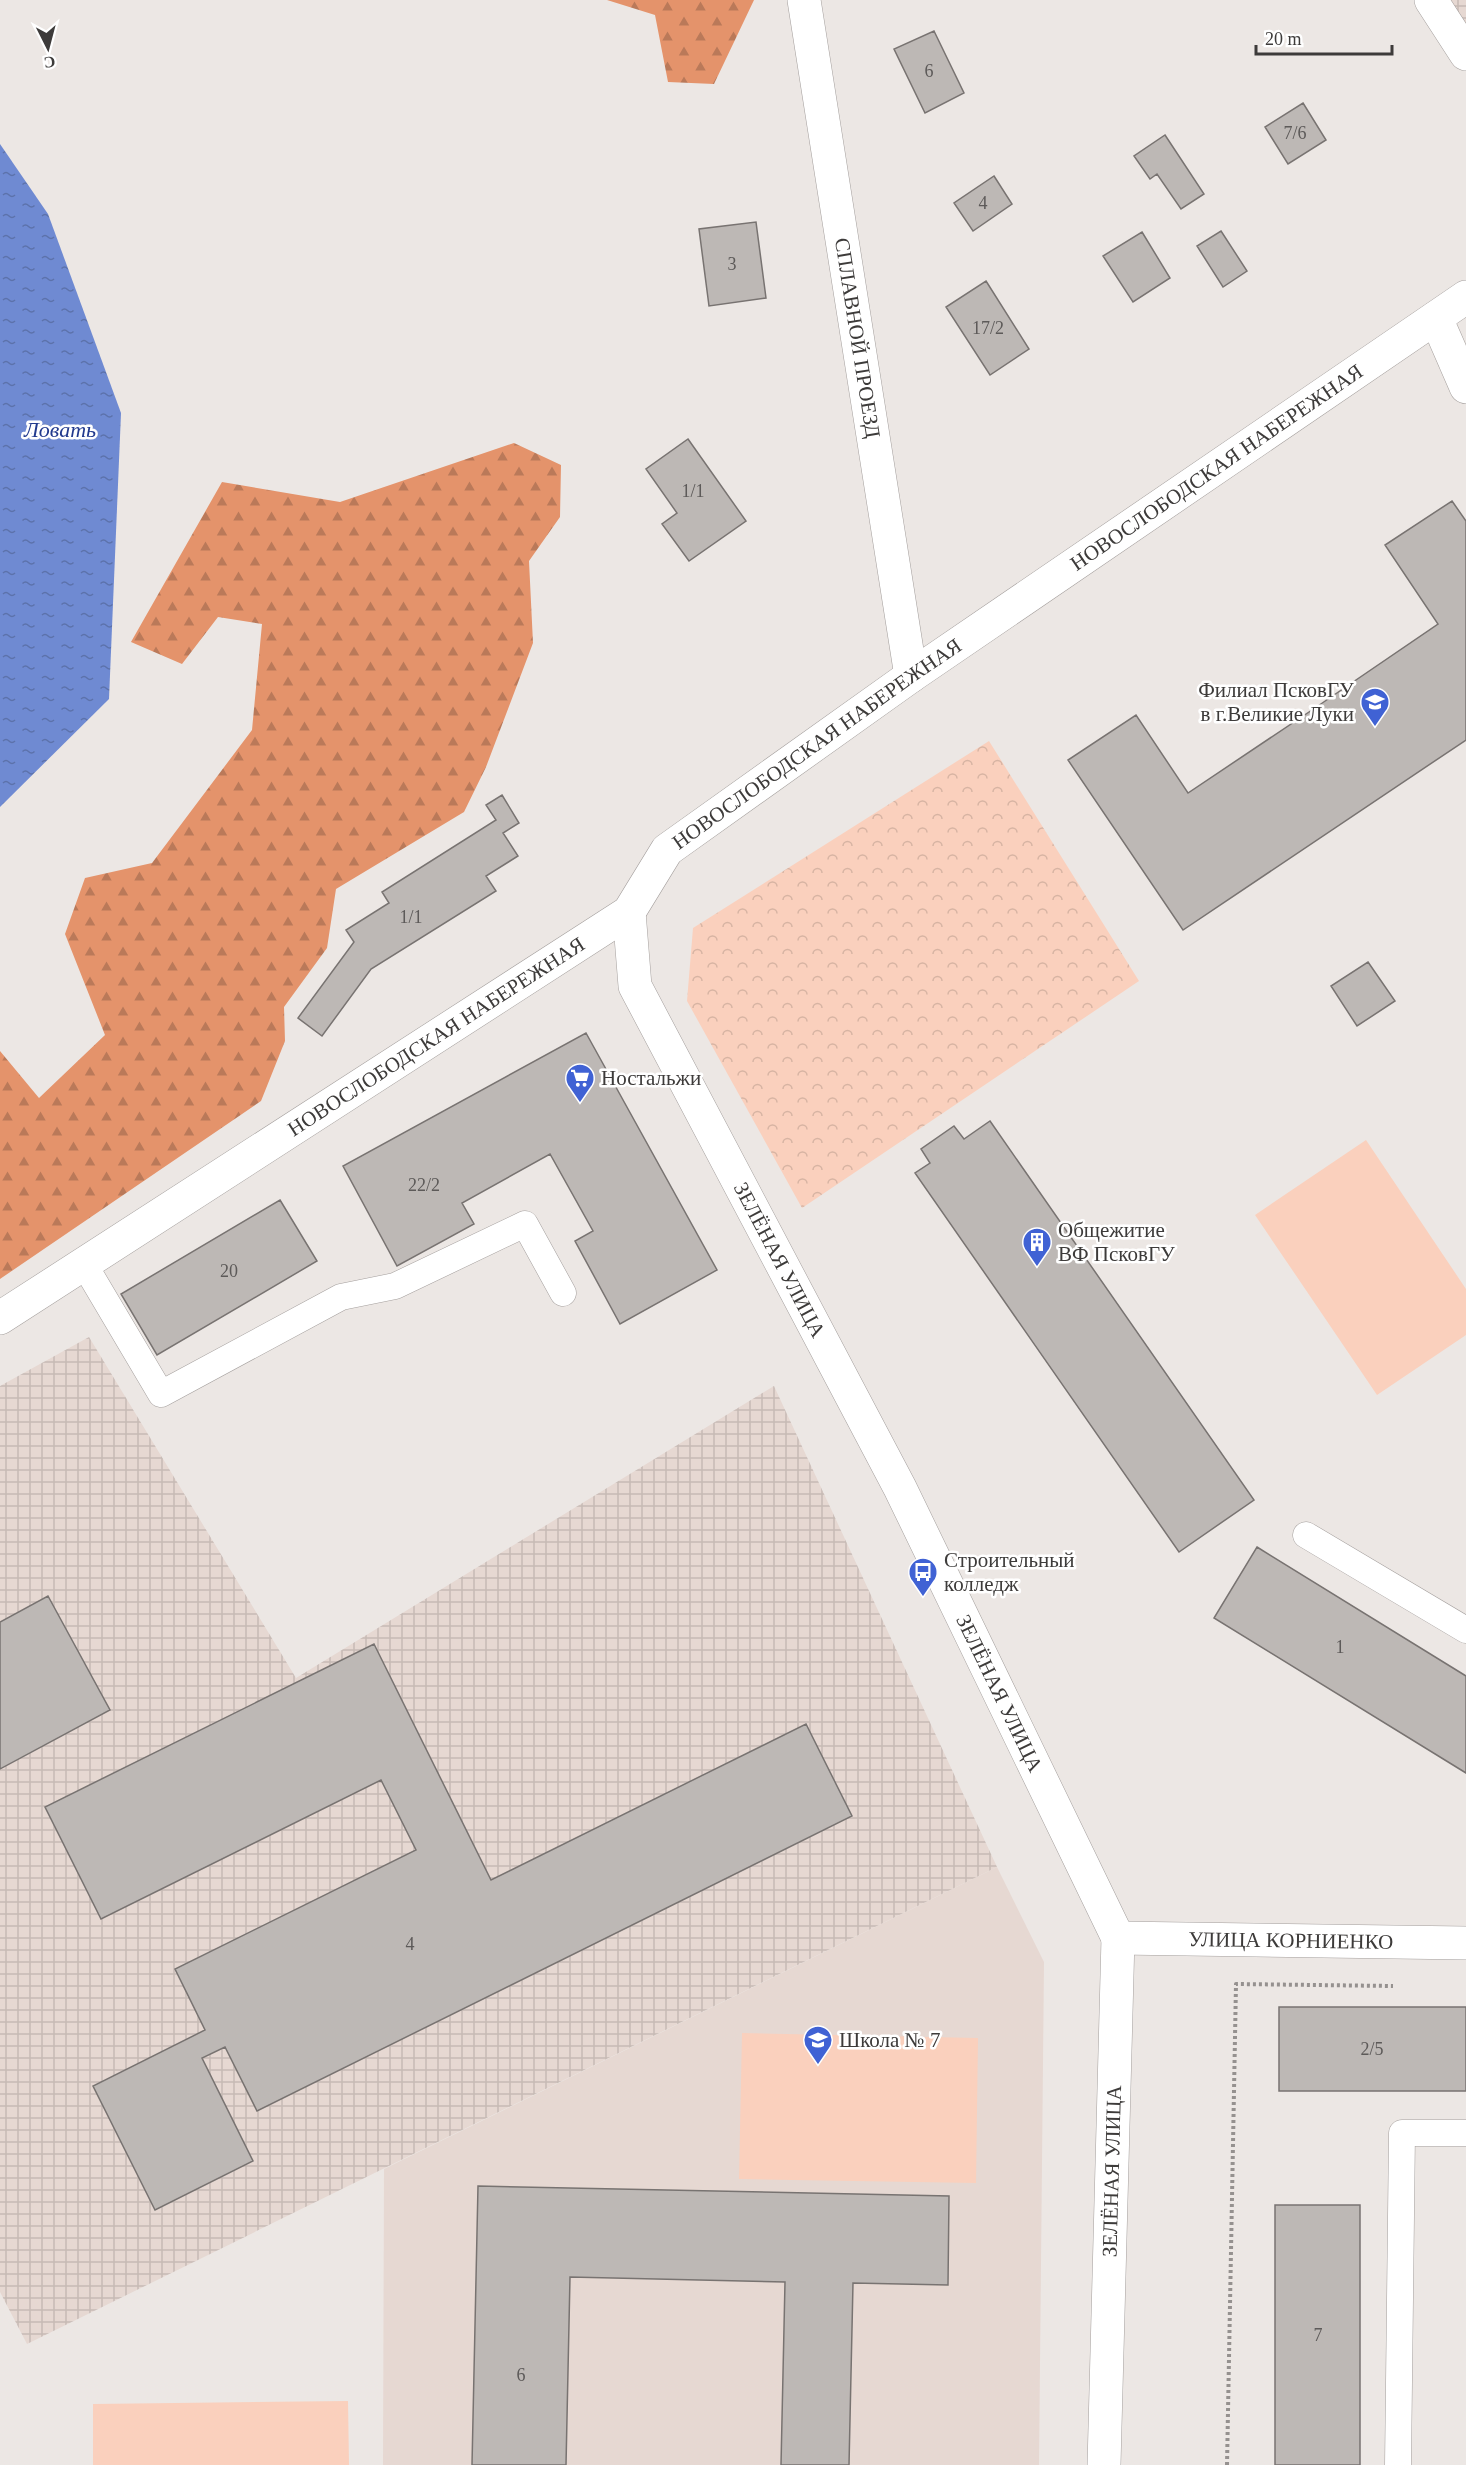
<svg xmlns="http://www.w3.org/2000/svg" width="1466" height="2465" viewBox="0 0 1466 2465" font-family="Georgia,serif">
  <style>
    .built { fill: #e6d8d2 }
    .industrial { fill: url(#industrial-grid) }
    .forest { fill: url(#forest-firs) }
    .park { fill: url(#park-crowns) }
    .pitch { fill: #fad0bd }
    .water { fill: url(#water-ripples) }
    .building { fill: #bdb8b5; stroke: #787371; stroke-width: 1.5 }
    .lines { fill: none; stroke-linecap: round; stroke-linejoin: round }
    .lane-casing { stroke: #a49f9d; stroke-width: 27 }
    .street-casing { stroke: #a49f9d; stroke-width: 34 }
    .secondary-casing { stroke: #a49f9d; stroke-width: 34 }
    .path { stroke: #95918f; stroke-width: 4; stroke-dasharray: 3 3; stroke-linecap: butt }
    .lane { stroke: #fff; stroke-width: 26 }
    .street { stroke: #fff; stroke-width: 33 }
    .secondary { stroke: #fff; stroke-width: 33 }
    .labels { text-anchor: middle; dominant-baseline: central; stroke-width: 5; stroke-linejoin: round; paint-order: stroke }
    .number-label { font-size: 18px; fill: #5d5a59 }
    .street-label { font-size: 21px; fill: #3d3b3a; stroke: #fff }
    .poi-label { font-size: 21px; fill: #3d3b3a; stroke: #fff; text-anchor: start }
    .water-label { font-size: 22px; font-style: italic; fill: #223a8e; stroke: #fff }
  </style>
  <defs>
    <pattern id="industrial-grid" width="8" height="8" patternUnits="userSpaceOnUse" patternTransform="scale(1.5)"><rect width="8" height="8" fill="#e6d8d2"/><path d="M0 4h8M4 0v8" fill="none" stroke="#c6bab5"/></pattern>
    <pattern id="forest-firs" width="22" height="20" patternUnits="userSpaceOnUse" patternTransform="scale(1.5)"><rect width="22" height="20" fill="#e4936b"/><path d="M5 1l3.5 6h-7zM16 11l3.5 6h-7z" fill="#ba7959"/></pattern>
    <pattern id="park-crowns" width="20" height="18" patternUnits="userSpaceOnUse" patternTransform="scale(1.5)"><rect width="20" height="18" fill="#fad0bd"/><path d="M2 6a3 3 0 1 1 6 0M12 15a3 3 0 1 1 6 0" fill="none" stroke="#d7b4a3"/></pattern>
    <pattern id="water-ripples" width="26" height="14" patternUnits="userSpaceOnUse" patternTransform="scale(1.5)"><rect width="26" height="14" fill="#6f8ad2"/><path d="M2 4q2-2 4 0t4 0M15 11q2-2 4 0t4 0" fill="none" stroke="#5c72ab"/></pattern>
  </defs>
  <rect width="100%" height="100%" fill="#ece7e4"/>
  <path class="built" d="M 997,1867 L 1044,1962 L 1039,2465 L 383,2465 L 384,2169 Z"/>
  <path class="industrial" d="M 1444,0 L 1466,0 L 1466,34 Z
    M 89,1337 L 296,1678 L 774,1386 L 997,1867 L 27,2344 L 0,2292 L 0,1386 Z"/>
  <path class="forest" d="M 607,0 L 754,0 L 714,84 L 668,82 L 655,15 Z
    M 514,443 L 561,465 L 560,517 L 529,561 L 533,643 L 486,767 L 464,812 L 336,889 L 327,948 L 284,1007 L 285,1041 L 261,1101 L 0,1279 L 0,1051 L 39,1098 L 105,1035 L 65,934 L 85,878 L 152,863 L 252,730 L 262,624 L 218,617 L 182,664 L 131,642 L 222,482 L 340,502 Z"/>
  <path class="park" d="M 989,741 L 1139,981 L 802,1208 L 687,1001 L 693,928 Z"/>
  <path class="pitch" d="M 1366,1140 L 1466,1289 L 1466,1335 L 1377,1395 L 1255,1215 Z
    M 742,2033 L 978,2038 L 976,2183 L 739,2179 Z
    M 348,2401 L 349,2465 L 93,2465 L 93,2404 Z"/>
  <path class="water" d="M 0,144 L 48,214 L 121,413 L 109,699 L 0,807 Z"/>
  <path class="building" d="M 934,31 L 964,93 L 925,113 L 894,49 Z
    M 1303,103 L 1326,140 L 1288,164 L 1265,127 Z
    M 1165,135 L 1204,194 L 1181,209 L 1157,174 L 1150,179 L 1134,156 Z
    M 994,176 L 1012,204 L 973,231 L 954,203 Z
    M 756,222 L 766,298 L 709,306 L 699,229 Z
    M 1221,231 L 1247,271 L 1223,287 L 1197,246 Z
    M 1142,232 L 1170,278 L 1133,302 L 1103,256 Z
    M 986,281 L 1029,349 L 990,375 L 946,307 Z
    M 688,439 L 746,521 L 689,561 L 662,524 L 677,513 L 646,469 Z
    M 1452,501 L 1466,521 L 1466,740 L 1183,930 L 1068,760 L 1136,715 L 1188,793 L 1312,710 L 1438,624 L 1385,545 Z
    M 502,795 L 519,823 L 503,833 L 518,856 L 486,876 L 496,891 L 371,969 L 322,1036 L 298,1018 L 354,942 L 346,930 L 389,903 L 382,892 L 496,820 L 486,805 Z
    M 1368,962 L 1395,1001 L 1357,1026 L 1331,986 Z
    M 586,1033 L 717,1270 L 620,1324 L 575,1241 L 593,1231 L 550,1154 L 462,1203 L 474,1224 L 397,1266 L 343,1166 Z
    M 990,1121 L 1254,1500 L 1179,1552 L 915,1173 L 930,1163 L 921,1149 L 954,1126 L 964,1139 Z
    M 280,1200 L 317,1261 L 157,1355 L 121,1294 Z
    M 1257,1547 L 1466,1676 L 1466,1773 L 1214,1618 Z
    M 48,1596 L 110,1710 L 0,1769 L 0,1622 Z
    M 374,1644 L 491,1880 L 806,1724 L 852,1816 L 257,2111 L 225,2047 L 202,2058 L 253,2161 L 155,2210 L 93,2086 L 205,2030 L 175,1969 L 416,1850 L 381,1780 L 101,1919 L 45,1807 Z
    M 1279,2007 L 1466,2007 L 1466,2091 L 1279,2091 Z
    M 478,2186 L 949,2196 L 948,2285 L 853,2283 L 849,2465 L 781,2465 L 785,2282 L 570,2277 L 566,2465 L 472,2465 Z
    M 1275,2205 L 1360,2205 L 1360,2465 L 1275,2465 Z"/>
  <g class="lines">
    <g class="lane-casing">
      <path id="lane" d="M 84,1264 L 161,1394 L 341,1297 L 395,1286 L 525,1224 L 563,1293
        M 1306,1535 L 1466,1630
        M 1398,2465 L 1402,2133 L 1466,2133"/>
    </g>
    <g class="street-casing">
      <g id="street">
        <path d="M 1431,0 L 1466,54"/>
        <path d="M 1436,318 L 1466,387"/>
        <path id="s1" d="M 629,912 L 635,986 L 900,1488 L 1118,1938"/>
        <path id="s2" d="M 0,1318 L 629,912 L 667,850 L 911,676 L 1466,297"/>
      </g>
    </g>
    <g class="secondary-casing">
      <g id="secondary">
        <path id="s3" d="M 804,0 L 911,676"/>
        <path id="s4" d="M 1104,2465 L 1118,1938 L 1466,1943"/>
      </g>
    </g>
    <path class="path" d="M 1227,2465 L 1236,1984 L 1393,1986"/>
    <use href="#lane" class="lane"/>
    <use href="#street" class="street"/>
    <use href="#secondary" class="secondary"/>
  </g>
  <defs>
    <g id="university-pin" transform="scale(1.5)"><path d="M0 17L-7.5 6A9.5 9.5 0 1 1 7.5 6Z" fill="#4062d4" stroke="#fff"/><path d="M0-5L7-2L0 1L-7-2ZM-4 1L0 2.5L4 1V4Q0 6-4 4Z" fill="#fff"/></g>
    <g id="supermarket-pin" transform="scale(1.5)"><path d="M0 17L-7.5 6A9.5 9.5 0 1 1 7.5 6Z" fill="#4062d4" stroke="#fff"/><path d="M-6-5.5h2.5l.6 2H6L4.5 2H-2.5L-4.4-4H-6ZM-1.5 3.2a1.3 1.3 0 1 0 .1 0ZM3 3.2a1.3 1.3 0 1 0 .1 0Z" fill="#fff"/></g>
    <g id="building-pin" transform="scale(1.5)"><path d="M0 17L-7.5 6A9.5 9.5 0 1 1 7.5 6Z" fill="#4062d4" stroke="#fff"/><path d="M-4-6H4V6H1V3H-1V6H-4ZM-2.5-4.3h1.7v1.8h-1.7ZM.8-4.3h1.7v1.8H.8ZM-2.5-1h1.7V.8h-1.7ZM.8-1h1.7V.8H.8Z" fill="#fff"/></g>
    <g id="bus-pin" transform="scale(1.5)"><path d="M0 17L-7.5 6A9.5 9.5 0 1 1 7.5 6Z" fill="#4062d4" stroke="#fff"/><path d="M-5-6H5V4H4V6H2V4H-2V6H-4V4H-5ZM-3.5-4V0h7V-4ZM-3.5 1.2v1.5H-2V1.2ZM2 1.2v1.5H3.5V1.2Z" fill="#fff"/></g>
    <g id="school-pin" transform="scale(1.5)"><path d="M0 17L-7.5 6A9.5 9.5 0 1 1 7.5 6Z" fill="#4062d4" stroke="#fff"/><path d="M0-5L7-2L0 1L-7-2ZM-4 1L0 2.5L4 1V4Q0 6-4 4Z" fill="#fff"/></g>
  </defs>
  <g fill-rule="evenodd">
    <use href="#university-pin" x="1375" y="702"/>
    <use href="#supermarket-pin" x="580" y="1078"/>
    <use href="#building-pin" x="1037" y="1242"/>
    <use href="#bus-pin" x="923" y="1572"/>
    <use href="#school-pin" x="818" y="2040"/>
  </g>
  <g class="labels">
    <g class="number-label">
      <text x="929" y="71">6</text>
      <text x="1295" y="133">7/6</text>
      <text x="983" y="203">4</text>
      <text x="732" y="264">3</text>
      <text x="988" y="328">17/2</text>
      <text x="693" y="491">1/1</text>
      <text x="411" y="917">1/1</text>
      <text x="424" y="1185">22/2</text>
      <text x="229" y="1271">20</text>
      <text x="1340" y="1647">1</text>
      <text x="410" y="1944">4</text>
      <text x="1372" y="2049">2/5</text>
      <text x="1318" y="2335">7</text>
      <text x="521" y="2375">6</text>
    </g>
    <g class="street-label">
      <text stroke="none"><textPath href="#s3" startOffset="342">СПЛАВНОЙ ПРОЕЗД</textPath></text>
      <text stroke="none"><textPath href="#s2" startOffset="1491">НОВОСЛОБОДСКАЯ НАБЕРЕЖНАЯ</textPath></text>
      <text stroke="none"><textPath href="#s2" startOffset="1005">НОВОСЛОБОДСКАЯ НАБЕРЕЖНАЯ</textPath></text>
      <text stroke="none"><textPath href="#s2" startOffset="519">НОВОСЛОБОДСКАЯ НАБЕРЕЖНАЯ</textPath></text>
      <text stroke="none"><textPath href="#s1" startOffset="384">ЗЕЛЁНАЯ УЛИЦА</textPath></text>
      <text stroke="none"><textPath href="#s1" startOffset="870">ЗЕЛЁНАЯ УЛИЦА</textPath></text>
      <text stroke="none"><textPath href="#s4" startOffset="700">УЛИЦА КОРНИЕНКО</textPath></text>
      <text stroke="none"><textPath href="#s4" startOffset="294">ЗЕЛЁНАЯ УЛИЦА</textPath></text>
    </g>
    <g class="poi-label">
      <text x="1354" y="690" text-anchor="end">Филиал ПсковГУ<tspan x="1354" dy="24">в г.Великие Луки</tspan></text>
      <text x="601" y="1078">Ностальжи</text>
      <text x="1058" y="1230">Общежитие<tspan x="1058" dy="24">ВФ ПсковГУ</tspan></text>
      <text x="944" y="1560">Строительный<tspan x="944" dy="24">колледж</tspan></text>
      <text x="839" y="2040">Школа № 7</text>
    </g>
    <g class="water-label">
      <text x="60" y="429">Ловать</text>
    </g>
  </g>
  <g transform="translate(48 48) rotate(174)" stroke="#ffffff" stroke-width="4.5" paint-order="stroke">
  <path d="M0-4.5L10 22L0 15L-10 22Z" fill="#3d3b3a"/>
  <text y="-9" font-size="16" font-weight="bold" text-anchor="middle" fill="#3d3b3a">С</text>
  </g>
  <path d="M1256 45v9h136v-9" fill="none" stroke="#3d3b3a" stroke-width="3"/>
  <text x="1265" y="45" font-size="18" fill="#3d3b3a" stroke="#ffffff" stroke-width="4.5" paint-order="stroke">20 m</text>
</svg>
